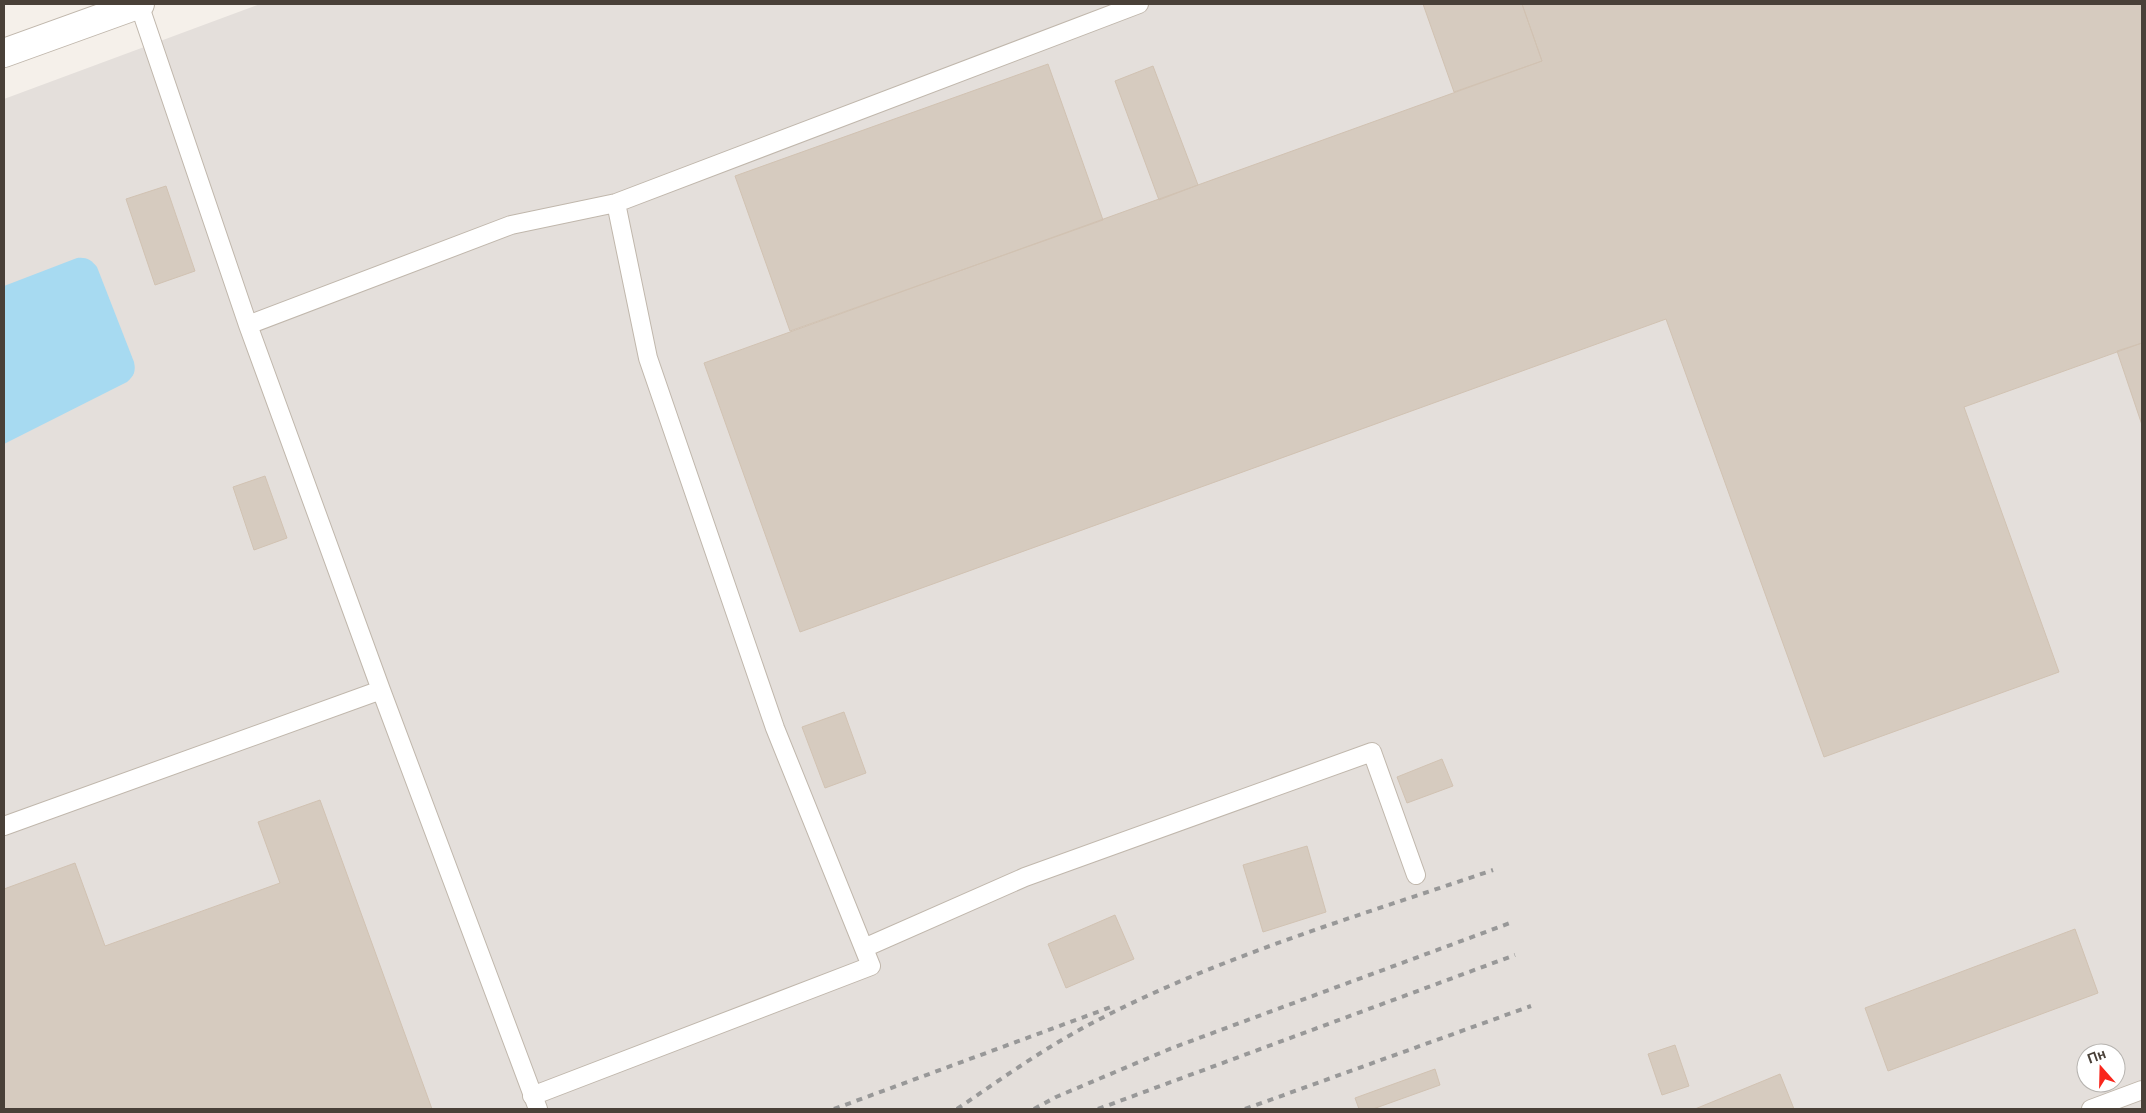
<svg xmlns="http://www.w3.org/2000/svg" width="2146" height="1113" viewBox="0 0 2146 1113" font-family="Arial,sans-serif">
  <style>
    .industrial { fill: #e4dfdb; fill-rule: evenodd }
    .water { fill: #a7daf1 }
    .building { fill: #d6cbbf; stroke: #d1c2b2 }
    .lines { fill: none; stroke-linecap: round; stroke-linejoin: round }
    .service-casing { stroke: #c0b7ac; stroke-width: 20 }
    .minor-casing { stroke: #c0b7ac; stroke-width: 30 }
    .service { stroke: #fff; stroke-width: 18 }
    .minor { stroke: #fff; stroke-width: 28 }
    .rail { stroke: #989898; stroke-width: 4; stroke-dasharray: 6 6; stroke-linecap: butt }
  </style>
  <rect width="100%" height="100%" fill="#f5f0ea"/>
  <path class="industrial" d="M 260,4 L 2142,4 L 2142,1109 L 4,1109 L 4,99 ZM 2086,1053 L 2116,1053 L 2116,1083 L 2086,1083 Z"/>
  <path class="water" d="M 77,258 C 87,257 91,260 97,267 L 134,362 C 136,371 134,376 127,382 L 4,444 L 4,286 Z"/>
  <path class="building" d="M 1423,4 L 1522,4 L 1542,61 L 1454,92 Z
    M 1522,4 L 2142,4 L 2142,343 L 1964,407 L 2059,672 L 1824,757 L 1666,319 L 800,632 L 704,363 L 1542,61 Z
    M 1048,64 L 1103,220 L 790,331 L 735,176 Z
    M 1153,66 L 1198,185 L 1159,200 L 1115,81 Z
    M 166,186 L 195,271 L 155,285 L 126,199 Z
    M 2142,343 L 2142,425 L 2117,351 Z
    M 265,476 L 287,538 L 254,550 L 233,487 Z
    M 844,712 L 866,773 L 825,788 L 802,727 Z
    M 1442,759 L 1453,786 L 1407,803 L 1397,777 Z
    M 320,800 L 432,1109 L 4,1109 L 4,889 L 75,863 L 105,946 L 280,883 L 258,822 Z
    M 1307,846 L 1326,912 L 1263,932 L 1243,865 Z
    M 1115,915 L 1134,959 L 1066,988 L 1048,944 Z
    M 2075,929 L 2098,993 L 1888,1071 L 1865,1008 Z
    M 1675,1045 L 1689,1086 L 1662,1095 L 1648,1054 Z
    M 1435,1069 L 1440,1085 L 1373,1109 L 1359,1109 L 1355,1098 Z
    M 1780,1074 L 1794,1109 L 1695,1109 Z"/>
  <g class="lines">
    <g class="service-casing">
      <path id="service" d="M 139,4 L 248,325 L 381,690 L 538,1109
        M 248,325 L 511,225 L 616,203 L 1139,4
        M 4,826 L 381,690
        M 864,948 L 1025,877 L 1372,752 L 1416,875
        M 532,1096 L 871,966 L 775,728 L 648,358 L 616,203
        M 2091,1109 L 2142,1090"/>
    </g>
    <g class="minor-casing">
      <path id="minor" d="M 4,53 L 140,4"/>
    </g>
    <use href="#service" class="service"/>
    <use href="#minor" class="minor"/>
    <path class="rail" d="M 834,1109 L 1111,1007
      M 957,1109 C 1001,1079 1046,1047 1094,1022 C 1220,956 1359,916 1493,870
      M 1034,1109 L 1056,1097 L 1172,1048 L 1510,923
      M 1098,1109 L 1515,955
      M 1245,1109 L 1531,1006"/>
  </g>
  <rect width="2146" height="1113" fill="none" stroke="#494038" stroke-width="10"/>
  <g transform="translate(2101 1068) rotate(340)"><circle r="24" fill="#ffffff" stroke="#b6b3af"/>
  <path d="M0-4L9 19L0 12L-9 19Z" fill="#f9261c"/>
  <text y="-8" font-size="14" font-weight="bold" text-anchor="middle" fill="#494038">Пн</text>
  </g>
</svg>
